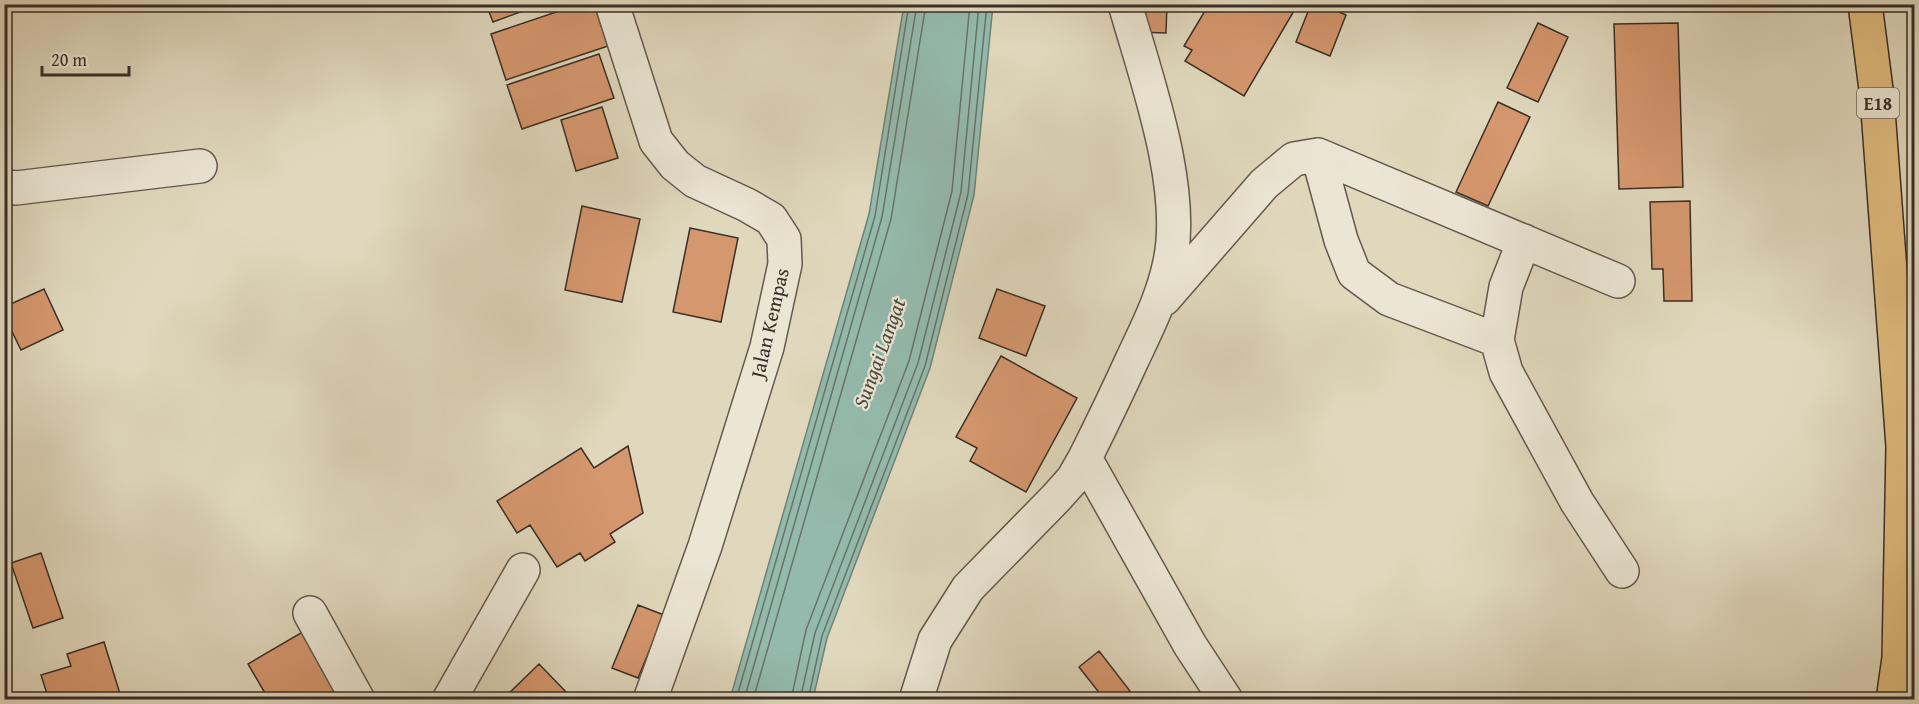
<svg xmlns="http://www.w3.org/2000/svg" width="1919" height="704" viewBox="0 0 1919 704" font-family="'Gentium Book Plus',serif">
  <style>
    .water { fill: #94baad; stroke: #708278; stroke-width: 1.5 }
    .lines { fill: none; stroke-linecap: round; stroke-linejoin: round }
    .shore { stroke: #67746a; stroke-width: 1.5 }
    .building { fill: #d5976e; stroke: #3a2e28; stroke-width: 1.5 }
    .minor-casing { stroke: #64584d; stroke-width: 36 }
    .highway-casing { stroke: #3a2e28; stroke-width: 36 }
    .minor { stroke: #ebe6d4; stroke-width: 33 }
    .highway { stroke: #e0bc7e; stroke-width: 33 }
    .labels { text-anchor: middle; dominant-baseline: central; stroke-width: 4.5; stroke-linejoin: round; paint-order: stroke }
    .shield { fill: #ebe6d4; stroke: #6f655c; stroke-width: 1.5 }
    .shield-label { font-size: 18px; font-weight: bold; fill: #3a2e28 }
    .street-label { font-size: 20px; fill: #3a2e28; stroke: #ebe6d4 }
    .water-label { font-size: 21px; font-style: italic; fill: #4c4a43; stroke: #ebe6d4 }
  </style>
  <rect width="100%" height="100%" fill="#e0d8bd"/>
  <filter id="stains"><feTurbulence type="fractalNoise" baseFrequency=".00333" numOctaves="4"/><feColorMatrix values="0 0 0 0 .2 0 0 0 0 .09 0 0 0 0 .02 0 0 0 .5 -.17"/></filter>
  <radialGradient id="worn" r=".72"><stop offset=".6" stop-color="#630" stop-opacity="0"/><stop offset="1" stop-color="#630" stop-opacity=".3"/></radialGradient>
  <path class="water" d="M 904,5 L 993,5 L 974,195 L 930,368 L 827,638 L 813,699 L 730,699 L 869,214 Z"/>
  <g class="lines">
    <path class="shore" d="M 736,700 L 875,216 L 909,4
      M 744,700 L 882,217 L 917,4
      M 753,700 L 891,219 L 926,4
      M 791,700 L 806,630 L 909,361 L 952,191 L 970,4
      M 800,700 L 815,633 L 918,363 L 961,192 L 979,4
      M 808,700 L 822,636 L 925,366 L 968,194 L 987,4"/>
  </g>
  <path class="building" d="M 486,4 L 542,4 L 493,22 Z
    M 580,4 L 594,4 L 608,46 L 506,80 L 491,34 Z
    M 1137,4 L 1167,4 L 1166,33 L 1136,32 Z
    M 1209,4 L 1298,4 L 1244,96 L 1185,61 L 1192,50 L 1184,46 Z
    M 1311,4 L 1321,4 L 1346,15 L 1330,56 L 1296,42 Z
    M 1538,23 L 1568,37 L 1538,102 L 1507,88 Z
    M 1678,23 L 1683,187 L 1619,189 L 1614,24 Z
    M 599,54 L 614,98 L 522,129 L 507,85 Z
    M 1498,102 L 1530,117 L 1488,206 L 1456,192 Z
    M 602,107 L 618,158 L 576,171 L 561,120 Z
    M 1690,201 L 1692,301 L 1664,301 L 1663,269 L 1652,269 L 1650,202 Z
    M 582,206 L 640,219 L 622,302 L 565,290 Z
    M 690,228 L 738,238 L 721,322 L 673,312 Z
    M 44,289 L 63,330 L 21,350 L 4,315 L 4,307 Z
    M 997,289 L 1045,306 L 1026,356 L 979,338 Z
    M 1001,356 L 1077,398 L 1026,492 L 970,461 L 977,448 L 956,437 Z
    M 628,446 L 643,513 L 610,534 L 615,542 L 585,561 L 580,553 L 557,567 L 530,525 L 517,533 L 497,501 L 581,448 L 594,468 Z
    M 41,553 L 63,618 L 33,628 L 11,563 Z
    M 638,605 L 664,615 L 638,678 L 612,668 Z
    M 306,630 L 348,700 L 269,700 L 248,664 Z
    M 104,642 L 121,697 L 114,700 L 49,700 L 41,675 L 71,666 L 67,654 Z
    M 1099,651 L 1130,691 L 1118,700 L 1105,700 L 1079,667 Z
    M 539,664 L 567,693 L 564,700 L 502,700 Z"/>
  <g class="lines">
    <g class="minor-casing">
      <path id="minor" d="M 612,4 L 656,141 L 675,165 L 695,181 L 747,205 L 771,219 L 784,239 L 785,264 L 767,347 L 705,546 L 650,700
        M 1318,155 L 1341,240 L 1354,273 L 1389,299 L 1497,340
        M 4,186 L 16,188 L 200,166
        M 1524,241 L 1506,287 L 1497,340 L 1506,372 L 1577,502 L 1622,571
        M 1164,299 L 1264,184 L 1294,159 L 1318,155 L 1618,281
        M 1085,458 L 1190,645 L 1226,700
        M 310,613 L 358,700
        M 449,700 L 523,570
        M 916,700 L 935,640 L 968,588 L 1056,498 L 1073,479 L 1085,458 C 1101,426 1117,393 1132,360 C 1147,328 1163,297 1170,262 C 1186,187 1146,78 1125,4"/>
    </g>
    <g class="highway-casing">
      <path id="highway" d="M 1865,4 L 1877,97 L 1903,446 L 1899,658 L 1893,700"/>
    </g>
    <use href="#minor" class="minor"/>
    <use href="#highway" class="highway"/>
  </g>
  <g class="labels">
    <rect class="shield" x="1857" y="88" width="42" height="30" rx="4.5"/>
    <g class="shield-label">
      <text x="1878" y="103">E18</text>
    </g>
    <g class="street-label">
      <text transform="translate(769 323) rotate(-77)">Jalan Kempas</text>
    </g>
    <g class="water-label">
      <text transform="translate(879 353) rotate(-70)">Sungai Langat</text>
    </g>
  </g>
  <rect width="1919" height="704" fill="none" stroke="#e0d8bd" stroke-width="24"/>
  <rect x="6" y="6" width="1907" height="692" fill="none" stroke="#3a2e28" stroke-width="3"/>
  <rect x="12" y="12" width="1895" height="680" fill="none" stroke="#3a2e28" stroke-width="1.5"/>
  <path d="M42 66v9h87v-9" fill="none" stroke="#3a2e28" stroke-width="3"/>
  <text x="51" y="66" font-size="18" fill="#3a2e28" stroke="#ebe6d4" stroke-width="4.5" paint-order="stroke">20 m</text>
  <rect width="100%" height="100%" filter="url(#stains)"/>
  <rect width="100%" height="100%" fill="url(#worn)"/>
</svg>
